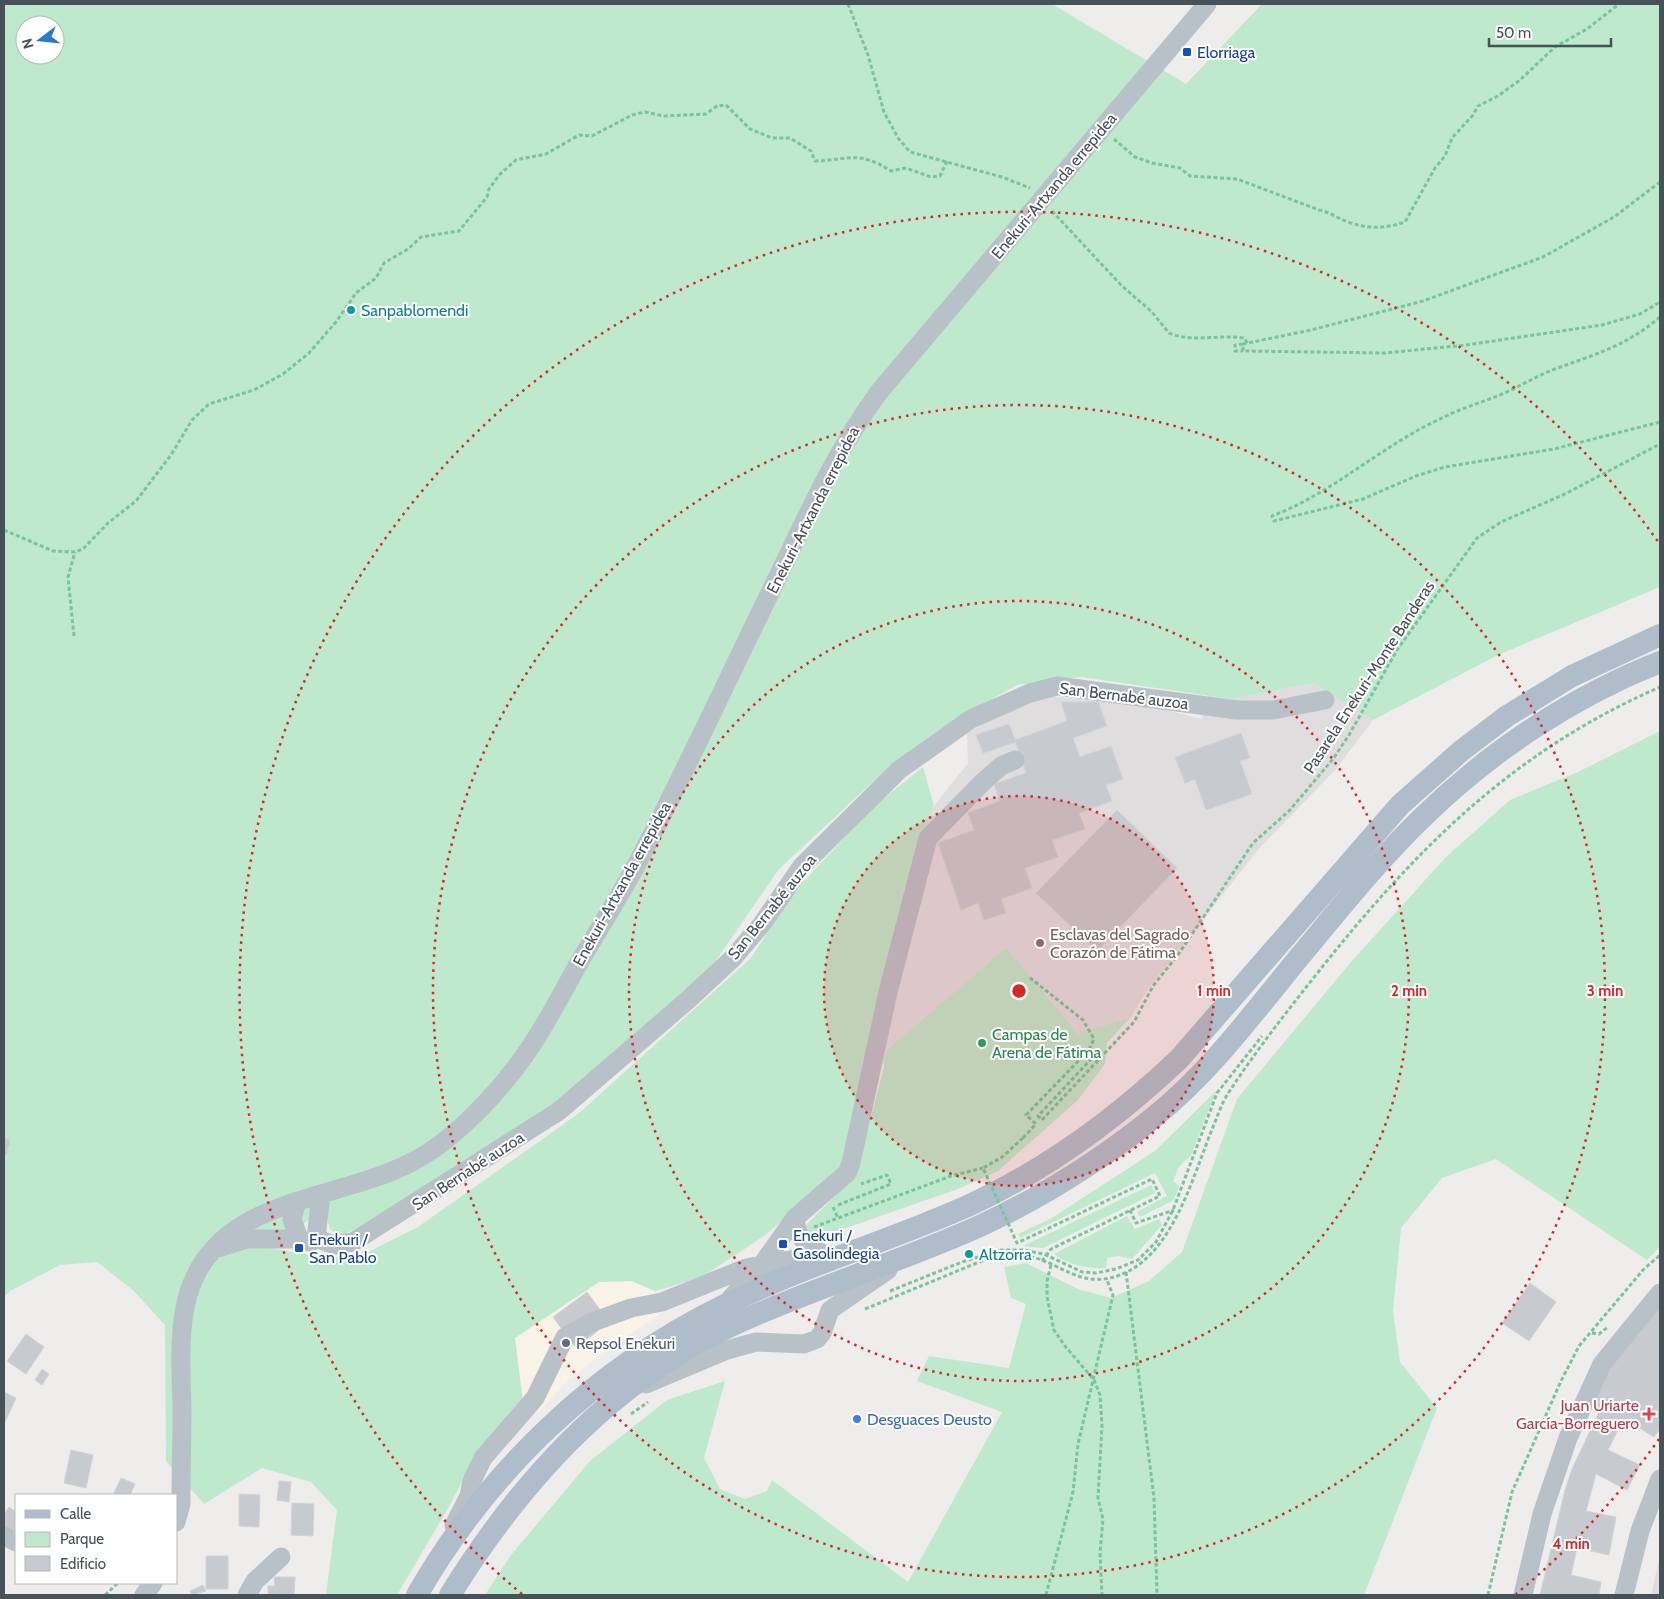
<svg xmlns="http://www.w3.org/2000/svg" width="1664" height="1599" viewBox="0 0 1664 1599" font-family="Cabin,sans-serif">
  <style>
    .commercial { fill: #f9f2e6 }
    .education { fill: #e0ddde }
    .green { fill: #bee9cc; fill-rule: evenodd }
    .building { fill: #c7cacf; stroke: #d1d3d7 }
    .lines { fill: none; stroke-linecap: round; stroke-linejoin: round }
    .path { stroke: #79c49a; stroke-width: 3; stroke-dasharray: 4 2.5; stroke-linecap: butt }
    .minor { stroke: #b9c1c8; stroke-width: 19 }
    .major { stroke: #aebdc9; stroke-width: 22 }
    .path-bridge { stroke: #79c49a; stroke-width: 3; stroke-dasharray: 4 2.5; stroke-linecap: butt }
    .ring { fill: none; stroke: #d62828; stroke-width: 2.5; stroke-dasharray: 2.5 5 }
    .transit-dot { fill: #1a4fb4; stroke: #fff; stroke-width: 2 }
    .culture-dot { fill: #0f9aa8; stroke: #fff; stroke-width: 2 }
    .education-dot { fill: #8d6e63; stroke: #fff; stroke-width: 2 }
    .leisure-dot { fill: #2e9e5b; stroke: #fff; stroke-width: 2 }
    .service-dot { fill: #5c6f8a; stroke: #fff; stroke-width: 2 }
    .health-dot { fill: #e0444e; stroke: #fff; stroke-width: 2 }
    .shop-dot { fill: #3f7fe0; stroke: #fff; stroke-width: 2 }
    .labels { text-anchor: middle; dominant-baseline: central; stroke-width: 4; stroke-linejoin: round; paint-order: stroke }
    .transit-label { font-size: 16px; fill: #164399; stroke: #fff; text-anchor: start }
    .street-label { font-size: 16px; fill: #465158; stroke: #fff }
    .culture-label { font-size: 16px; fill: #0d838f; stroke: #fff; text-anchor: start }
    .education-label { font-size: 16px; fill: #785e54; stroke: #fff; text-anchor: start }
    .leisure-label { font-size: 16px; fill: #27864d; stroke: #fff; text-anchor: start }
    .service-label { font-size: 16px; fill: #4e5e75; stroke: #fff; text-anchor: start }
    .health-label { font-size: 16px; fill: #be3a42; stroke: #fff; text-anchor: end }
    .shop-label { font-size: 16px; fill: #366cbe; stroke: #fff; text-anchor: start }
    .centre { fill: #d62828; stroke: #fff; stroke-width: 2.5 }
    .ring-label { font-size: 15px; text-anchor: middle; font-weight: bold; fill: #d62828; stroke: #fff; stroke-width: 4; stroke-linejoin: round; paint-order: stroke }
  </style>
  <rect width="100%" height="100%" fill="#efecec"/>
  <path class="commercial" d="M 631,1281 L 655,1291 L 659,1315 L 611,1347 L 566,1382 L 538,1413 L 522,1404 L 515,1338 L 599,1282 Z"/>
  <path class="education" d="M 1313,683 L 1373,720 L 1336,769 L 1258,850 L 1148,989 L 1131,1017 L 1078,1035 L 883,1062 L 886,1051 L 873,1042 L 920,842 L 934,806 L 968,763 L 967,733 L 996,717 L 1047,696 L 1145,705 L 1202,719 L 1208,696 L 1231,699 Z
    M 1660,1555 L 1660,1595 L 1651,1595 Z"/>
  <path class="green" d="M 4,4 L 1052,4 L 1186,84 L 1262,4 L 1660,4 L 1660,587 L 1498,655 L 1373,720 L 1313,683 L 1231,699 L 1081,677 L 1017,685 L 943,727 L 890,766 L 779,869 L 710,969 L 547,1109 L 377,1219 L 345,1234 L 335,1233 L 330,1229 L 327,1218 L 328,1206 L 270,1248 L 323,1257 L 358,1257 L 418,1227 L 578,1114 L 750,959 L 797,889 L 874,806 L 923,767 L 934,806 L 920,842 L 845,1168 L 764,1236 L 702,1277 L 655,1291 L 631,1281 L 599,1282 L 515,1338 L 524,1410 L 467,1473 L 447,1510 L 397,1595 L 326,1595 L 337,1510 L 311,1482 L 262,1468 L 204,1504 L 166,1461 L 165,1325 L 133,1290 L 97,1262 L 60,1265 L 10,1291 L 4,1297 ZM 25,25 L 55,25 L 55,55 L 25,55 Z
    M 1660,731 L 1660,1247 L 1647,1260 L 1496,1159 L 1442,1178 L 1401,1228 L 1393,1311 L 1400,1362 L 1437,1408 L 1364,1595 L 485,1595 L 511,1555 L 590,1461 L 667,1400 L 725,1381 L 704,1458 L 720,1489 L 745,1499 L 767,1491 L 772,1480 L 908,1582 L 1002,1412 L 917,1381 L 929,1356 L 1009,1368 L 1026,1304 L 1011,1298 L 1004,1267 L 1026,1263 L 1078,1289 L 1111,1298 L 1149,1281 L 1182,1252 L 1237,1099 L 1351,962 L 1446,857 L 1510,800 L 1578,772 Z
    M 1006,948 L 1078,1034 L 1131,1017 L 1107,1043 L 1105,1064 L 1078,1100 L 998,1171 L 958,1189 L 823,1236 L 808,1237 L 803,1228 L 856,1175 L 884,1067 L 883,1062 L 886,1051 Z
    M 1216,1091 L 1191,1155 L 1179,1167 L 1173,1181 L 1179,1186 L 1174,1200 L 1140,1217 L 1137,1212 L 1167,1196 L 1155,1173 L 1020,1238 L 1018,1234 L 1050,1219 L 1155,1151 Z
    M 1151,1185 L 1155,1193 L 1043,1248 L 1023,1246 Z
    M 1127,1216 L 1135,1229 L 1159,1219 L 1162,1225 L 1132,1259 L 1119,1256 L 1107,1258 L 1106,1268 C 1087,1269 1069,1265 1054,1254 Z"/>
  <path class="building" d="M 1061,702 L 1098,702 L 1107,726 L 1073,738 L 1080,757 L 1111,746 L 1123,779 L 1106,785 L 1112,801 L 1079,813 L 1085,829 L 1052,840 L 1058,857 L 1025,868 L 1032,888 L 1001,899 L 1006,913 L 984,920 L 978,903 L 961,910 L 938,843 L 974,830 L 968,813 L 1000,801 L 994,784 L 1026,773 L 1015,740 L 1067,721 Z
    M 1009,724 L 1016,742 L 983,753 L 976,735 Z
    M 1241,733 L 1250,758 L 1240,761 L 1252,794 L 1206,810 L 1195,779 L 1185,783 L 1175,757 Z
    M 1117,810 L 1177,868 L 1097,951 L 1036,893 Z
    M 4,1137 L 9,1140 L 10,1144 L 7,1149 L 8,1154 L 4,1155 Z
    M 1530,1283 L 1556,1302 L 1529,1341 L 1502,1323 Z
    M 587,1292 L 609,1322 L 576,1348 L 553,1317 Z
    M 1660,1303 L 1660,1429 L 1654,1437 L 1625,1419 L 1617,1432 L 1608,1450 L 1640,1465 L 1627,1490 L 1596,1474 L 1586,1511 L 1616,1517 L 1609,1555 L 1577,1548 L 1571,1575 L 1601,1582 L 1599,1595 L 1540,1595 L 1565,1490 L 1572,1469 L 1600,1410 L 1589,1404 L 1611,1362 Z
    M 26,1334 L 44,1347 L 26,1374 L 7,1361 Z
    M 42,1369 L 49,1374 L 42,1385 L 35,1380 Z
    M 4,1392 L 16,1398 L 4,1424 Z
    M 71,1450 L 93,1455 L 86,1488 L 64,1483 Z
    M 121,1478 L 135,1484 L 130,1495 L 113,1495 Z
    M 279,1481 L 291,1482 L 289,1502 L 277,1500 Z
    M 239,1494 L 260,1495 L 259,1527 L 239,1526 Z
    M 292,1503 L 314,1504 L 313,1536 L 291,1535 Z
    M 9,1507 L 16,1512 L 15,1531 L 4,1526 L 4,1514 Z
    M 206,1556 L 228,1556 L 228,1589 L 206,1589 Z
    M 274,1577 L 295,1577 L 294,1595 L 268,1595 L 268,1586 L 275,1586 Z
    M 203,1585 L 206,1591 L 192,1595 L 190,1591 Z"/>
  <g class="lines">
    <path class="path" d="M 848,4 L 868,55 L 884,112 L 898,138 L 910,152 L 1002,177 L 1030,188
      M 1114,139 L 1135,157 L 1152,163 L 1180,168 L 1190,176 L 1237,179 L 1319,210 C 1330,212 1337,218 1348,222 C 1368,229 1384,229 1405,222 L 1435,168 L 1445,156 L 1452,138 L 1473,115 L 1478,106 L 1498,96 L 1520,80 L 1555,47 L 1587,29 L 1619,4
      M 1660,182 L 1614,217 L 1543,257 L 1423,301 L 1311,330 L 1243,344 L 1243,351 L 1385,353 L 1466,345 L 1602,325 L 1640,314 L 1660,302
      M 1052,211 L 1122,286 L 1152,312 L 1169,333 C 1192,343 1220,334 1244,338 L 1248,344
      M 1660,317 C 1626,346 1596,354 1555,369 C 1536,376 1519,387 1500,395 C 1480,403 1459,409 1440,419 C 1381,446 1333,493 1272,516 L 1274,521 L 1363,499 L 1416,476 L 1445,467 L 1554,449 L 1660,422
      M 1243,344 L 1235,345 L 1235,351 L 1243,351
      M 4,530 L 53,551 L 75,552 L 83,549 L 108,523 L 136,501 L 171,455 L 192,420 L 209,404 L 254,390 L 283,374 L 309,353 L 336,322 L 356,293 L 376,278 L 384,263 L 408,249 L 421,237 L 459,231 L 487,197 L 489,189 L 499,175 L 516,160 L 546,154 L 579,135 L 592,136 L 632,115 L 645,112 L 664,116 L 706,114 L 717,106 L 726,105 L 750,129 L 772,138 L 790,138 L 811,151 L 815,161 C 850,160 858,150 891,171 L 906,168 L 931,177 L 940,176 L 947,161
      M 74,636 L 68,577 L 75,552
      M 1089,1050 L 1094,1051 L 1093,1057 L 1038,1116 L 1042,1120 L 1134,1022 L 1153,986 L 1180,952 L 1253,843 L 1289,811 L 1333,759 L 1349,735 L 1397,650 L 1477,538 L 1501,522 L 1565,494 L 1660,444
      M 1023,1138 L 1036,1124 L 1026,1115 L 1089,1050 L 1094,1039 L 1083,1020 L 1029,977
      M 838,1205 L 891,1184 L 887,1175 L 861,1184
      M 833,1207 L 838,1218
      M 1130,1210 L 1136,1223 L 1174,1210
      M 814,1227 L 951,1176 L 983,1168
      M 1042,1261 L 1051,1249 L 1160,1196 L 1152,1179 L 1045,1230
      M 1051,1265 L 1047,1281 L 1047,1297 L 1054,1330 L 1065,1346 L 1094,1380 L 1100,1395 L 1102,1425 L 1098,1498 L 1103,1519 L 1100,1553 L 1102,1595
      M 1126,1272 L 1154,1498 L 1157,1595
      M 890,1291 L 962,1262 L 1002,1250 L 1023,1250 L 1044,1254 L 1082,1272 L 1096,1273 L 1116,1269 L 1138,1260 L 1156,1242 L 1173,1210 L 1217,1093 L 1262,1036
      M 865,1309 L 989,1258 C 999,1256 1012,1253 1022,1255 C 1062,1260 1080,1294 1127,1272 C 1175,1248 1194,1173 1213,1127 C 1218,1115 1222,1102 1229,1092 C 1255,1052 1285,1014 1315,976 C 1414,851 1511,752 1660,687
      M 1592,1333 L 1599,1334 L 1608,1327
      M 631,1414 L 648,1402
      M 105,1595 L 118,1583
      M 1046,1595 L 1073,1492 L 1078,1444 L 1113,1295 L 1106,1278
      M 1488,1595 L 1512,1492 L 1561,1381 L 1579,1346 L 1643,1270 L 1660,1255"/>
    <path class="minor" d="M 297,1201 L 292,1219 L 299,1239
      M 795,1218 C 796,1238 807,1245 823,1254
      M 316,1238 L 334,1245 L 353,1242 L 559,1111 L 689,999 L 733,958 L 762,924 L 802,866 L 899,770 L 971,719 L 1030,693 L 1057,686 L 1237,710 L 1273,710 L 1325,700
      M 218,1248 L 247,1239 L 299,1239 L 311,1242 L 316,1238 L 321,1194
      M 730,1299 L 761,1266 L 795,1218 L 847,1173 L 851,1163 L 888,992 L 928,838 L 984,781 L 1001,766 L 1015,760
      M 646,1384 L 727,1350 L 756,1342 L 804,1344 L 817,1339 L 822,1333 L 830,1310 L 888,1270
      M 176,1522 L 181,1504 C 181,1472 182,1439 182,1407 C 181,1371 178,1329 188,1295 C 217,1196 336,1202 412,1162 C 455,1140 500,1091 527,1052 C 547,1023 563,991 580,961 C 600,927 622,893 640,858 C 684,774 724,687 766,601 C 801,530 832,456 879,392 L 1207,4
      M 454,1525 L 469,1496 L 472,1481 L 483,1458 L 535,1398 L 565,1337 L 590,1323 L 631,1308 L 662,1302 L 746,1268 L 823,1254 L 830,1255
      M 4,1536 L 16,1542
      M 144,1595 L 153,1583
      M 247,1595 L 255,1581 L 281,1557
      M 1523,1595 L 1542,1514 L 1568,1438 L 1602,1364 L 1660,1293
      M 1624,1595 L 1640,1531 L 1660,1479"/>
    <path class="major" d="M 417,1595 C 488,1471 596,1368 725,1305 C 804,1265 891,1241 972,1204 C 1049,1168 1118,1117 1179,1059 L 1400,805 L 1461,751 L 1507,716 L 1572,676 L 1660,635
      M 450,1595 C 520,1482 612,1380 735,1324 C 815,1287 901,1262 982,1225 C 1044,1196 1101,1160 1154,1117 C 1208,1074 1252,1015 1296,961 C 1338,911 1378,860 1425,815 C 1492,750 1574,696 1660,662"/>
    <path class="path-bridge" d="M 1023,1138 L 1002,1157 L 983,1168 L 1017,1243 L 1045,1230"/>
  </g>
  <circle cx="1019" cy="991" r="195" fill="#d62828" fill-opacity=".12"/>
  <g class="ring">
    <circle cx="1019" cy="991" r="195"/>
    <circle cx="1019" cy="991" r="390"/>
    <circle cx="1019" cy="991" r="586"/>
    <path d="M1659 1439A781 781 0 0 1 1516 1594M522 1594A781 781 0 1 1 1659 543"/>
  </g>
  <g class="transit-dot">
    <rect x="1182" y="47" width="10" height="10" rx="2.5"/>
    <rect x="778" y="1239" width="10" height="10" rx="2.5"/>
    <rect x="294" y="1243" width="10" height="10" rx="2.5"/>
  </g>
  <g class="culture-dot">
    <circle cx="351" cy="310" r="5"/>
    <circle cx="969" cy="1254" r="5"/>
  </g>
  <circle class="education-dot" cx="1040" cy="943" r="5"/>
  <circle class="leisure-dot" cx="982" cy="1043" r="5"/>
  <circle class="service-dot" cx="566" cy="1343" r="5"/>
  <path class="health-dot" d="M1646.5 1406.5h5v5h5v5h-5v5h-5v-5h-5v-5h5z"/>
  <circle class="shop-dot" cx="857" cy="1419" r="5"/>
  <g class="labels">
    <g class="transit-label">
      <text x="1197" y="52">Elorriaga</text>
      <text x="793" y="1235">Enekuri /<tspan x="793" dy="18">Gasolindegia</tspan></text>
      <text x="309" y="1239">Enekuri /<tspan x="309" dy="18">San Pablo</tspan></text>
    </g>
    <g class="street-label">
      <text transform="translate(1054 186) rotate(-50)">Enekuri-Artxanda errepidea</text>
      <text transform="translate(813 510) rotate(-63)">Enekuri-Artxanda errepidea</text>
      <text transform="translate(1369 677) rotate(-57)">Pasarela Enekuri-Monte Banderas</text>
      <text transform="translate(1124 696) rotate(7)">San Bernabé auzoa</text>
      <text transform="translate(622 884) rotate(-61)">Enekuri-Artxanda errepidea</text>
      <text transform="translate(772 907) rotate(-51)">San Bernabé auzoa</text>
      <text transform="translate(468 1171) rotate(-33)">San Bernabé auzoa</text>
    </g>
    <g class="culture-label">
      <text x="361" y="310">Sanpablomendi</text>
      <text x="979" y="1254">Altzorra</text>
    </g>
    <g class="education-label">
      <text x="1050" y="934">Esclavas del Sagrado<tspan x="1050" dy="18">Corazón de Fátima</tspan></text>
    </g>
    <g class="leisure-label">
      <text x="992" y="1034">Campas de<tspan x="992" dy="18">Arena de Fátima</tspan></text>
    </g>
    <g class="service-label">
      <text x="576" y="1343">Repsol Enekuri</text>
    </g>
    <g class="health-label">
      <text x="1639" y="1405">Juan Uriarte<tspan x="1639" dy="18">García-Borreguero</tspan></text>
    </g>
    <g class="shop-label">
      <text x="867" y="1419">Desguaces Deusto</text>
    </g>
  </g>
  <circle cx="1019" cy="991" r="8" class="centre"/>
  <g class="ring-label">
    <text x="1214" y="996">1 min</text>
    <text x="1409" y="996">2 min</text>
    <text x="1605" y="996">3 min</text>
    <text x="1571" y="1549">4 min</text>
  </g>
  <rect width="1664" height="1599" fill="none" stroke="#465158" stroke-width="10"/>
  <rect x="15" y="1494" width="162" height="90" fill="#ffffff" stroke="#b5b9bc"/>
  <rect x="25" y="1510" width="25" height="8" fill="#aebdc9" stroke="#b5b9bc"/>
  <text x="60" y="1519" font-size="15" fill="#465158">Calle</text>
  <rect x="25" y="1532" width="25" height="15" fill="#bee9cc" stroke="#b5b9bc"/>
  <text x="60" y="1544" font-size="15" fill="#465158">Parque</text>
  <rect x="25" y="1556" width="25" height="15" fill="#c7cacf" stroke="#b5b9bc"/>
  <text x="60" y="1569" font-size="15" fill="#465158">Edificio</text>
  <g transform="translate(40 40) rotate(254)"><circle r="24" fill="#ffffff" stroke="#b5b9bc"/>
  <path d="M0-4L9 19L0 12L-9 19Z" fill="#2a7bcb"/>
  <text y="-8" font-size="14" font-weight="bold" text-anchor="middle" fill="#465158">N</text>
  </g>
  <path d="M1489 38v8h122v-8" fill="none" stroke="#465158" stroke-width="2.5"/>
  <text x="1496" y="38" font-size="15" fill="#465158" stroke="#ffffff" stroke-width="4" paint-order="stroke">50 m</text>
</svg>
